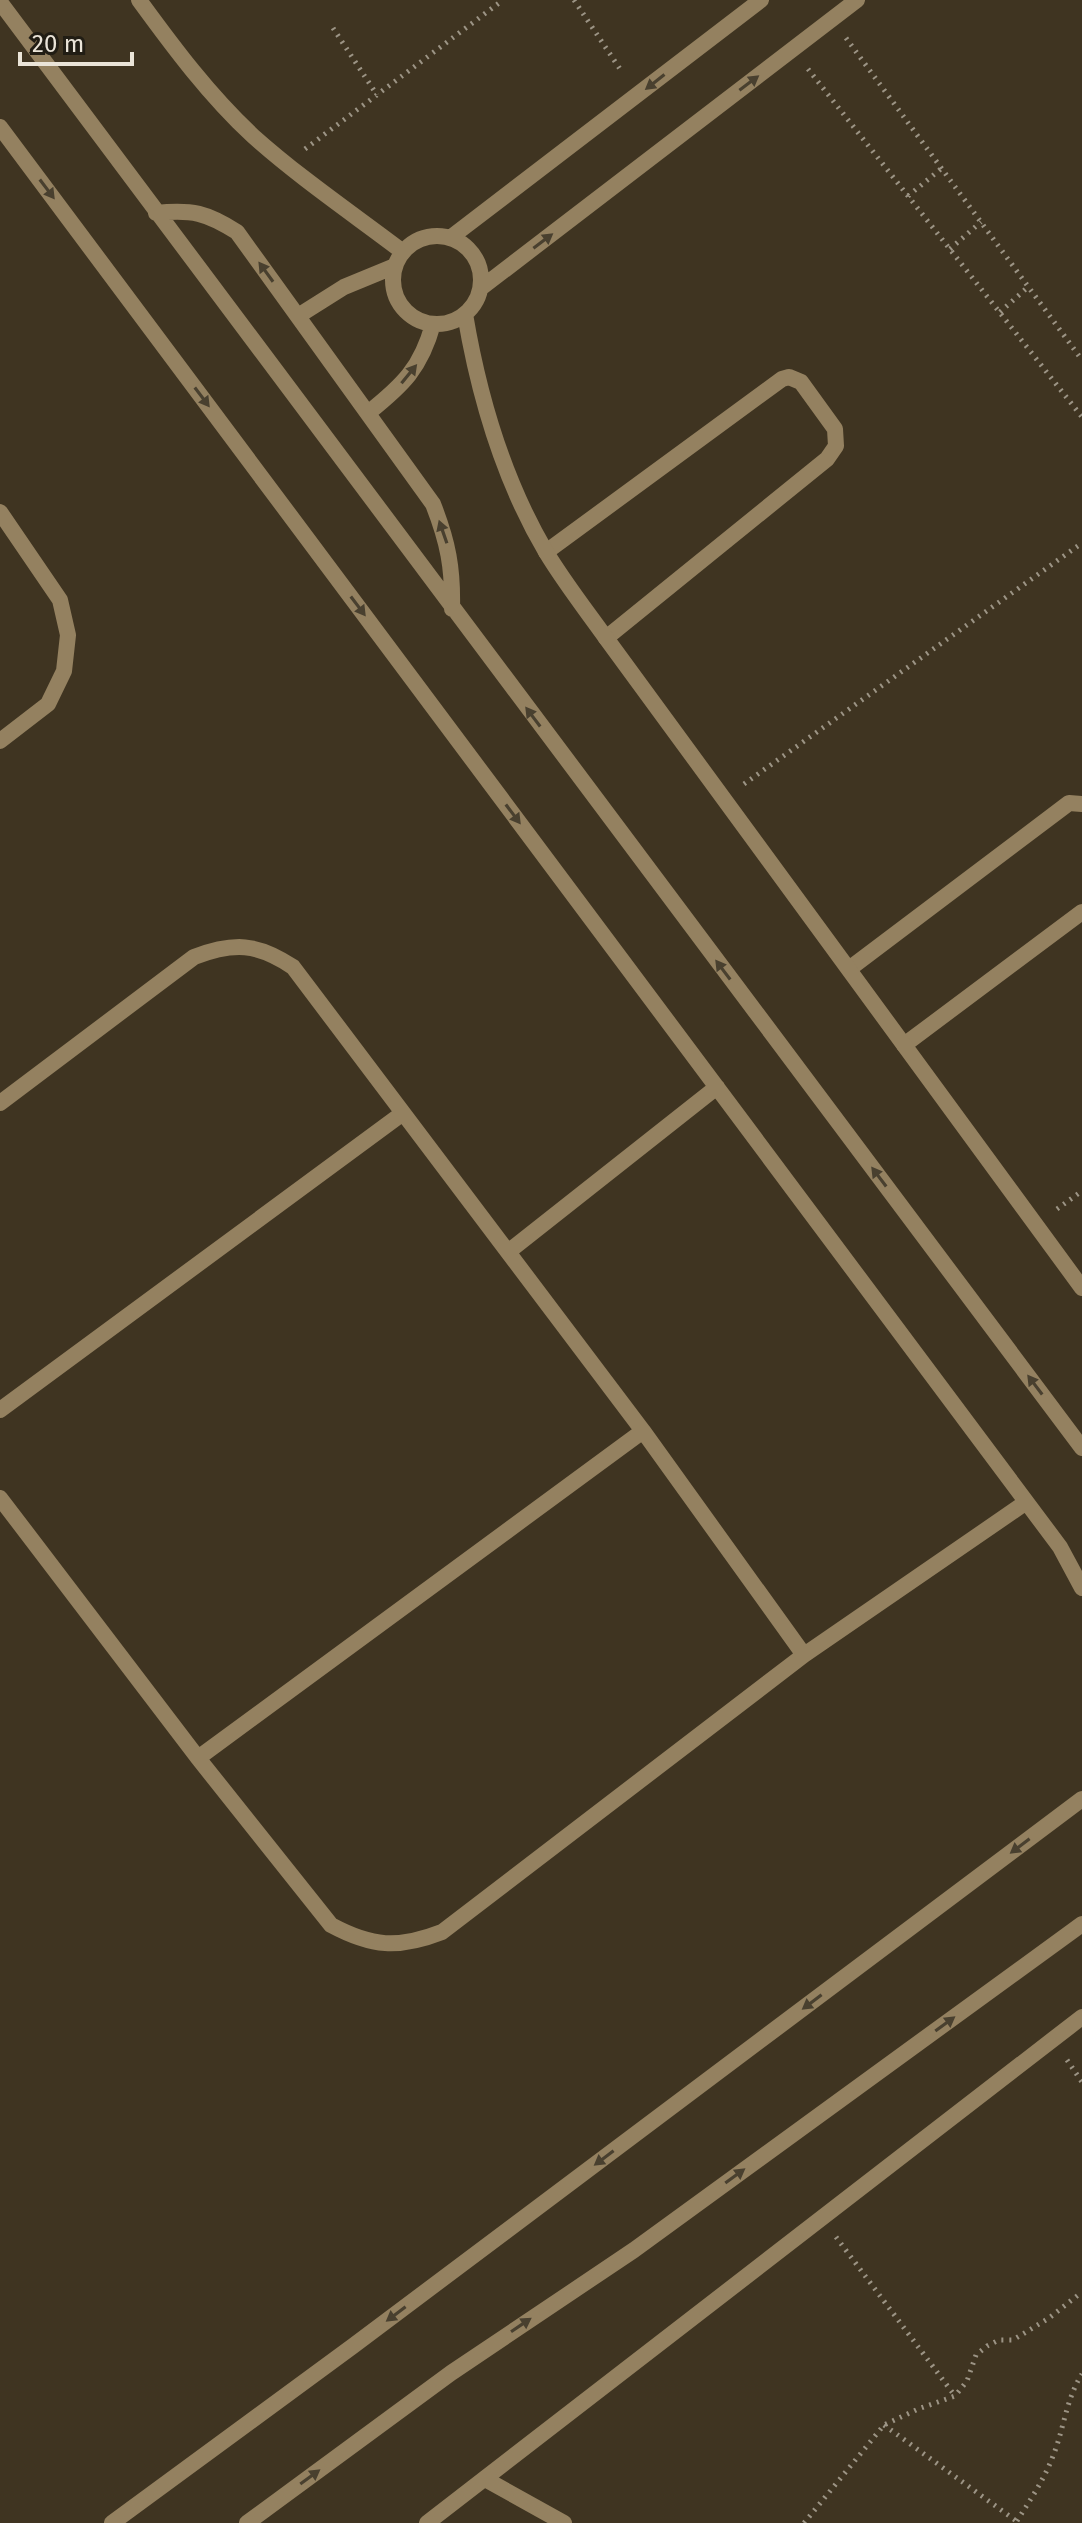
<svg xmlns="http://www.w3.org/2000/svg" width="1082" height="2523" viewBox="0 0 1082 2523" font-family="'Fira Sans',sans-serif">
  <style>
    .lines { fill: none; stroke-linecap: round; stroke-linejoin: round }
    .path { stroke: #9c9485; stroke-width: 5; stroke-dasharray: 2 6; stroke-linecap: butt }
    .service { stroke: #948160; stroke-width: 16 }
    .minor { stroke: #948160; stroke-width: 16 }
    .oneway { fill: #49402f }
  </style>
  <rect width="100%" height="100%" fill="#3f3421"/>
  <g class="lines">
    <path class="path" d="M 574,0 L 622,72
      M 333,28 L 377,95
      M 846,38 L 1082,360
      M 808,69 L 1082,417
      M 305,149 L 503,0
      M 908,196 L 942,168
      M 950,249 L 981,222
      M 1000,312 L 1028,287
      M 744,784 L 1082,543
      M 1057,1209 L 1082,1191
      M 1067,2060 L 1082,2082
      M 836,2237 L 955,2396
      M 884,2425 L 1019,2523
      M 1017,2521 C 1030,2500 1044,2480 1053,2456 C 1064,2429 1066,2399 1082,2374
      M 804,2523 L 884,2425 L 918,2409 L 955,2396 L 967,2381 L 976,2355 L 987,2346 L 999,2340 L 1013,2340 L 1049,2318 L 1082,2292"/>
    <path class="service" d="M 546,552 L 782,379 L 789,377 L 801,382 L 835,429 L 836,446 L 827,459 L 606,638
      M 849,969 L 1069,803 L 1082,804
      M 904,1045 L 1082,912"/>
    <path class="minor" d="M 139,0 C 174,48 209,95 253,136 C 300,178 353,214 403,252
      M 0,2 L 1082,1448
      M 0,127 L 1060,1547 L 1082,1588
      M 156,213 C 192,209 207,213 237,232 L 433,504 C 448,542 453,568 452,609
      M393 280a44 44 0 1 1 88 0a44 44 0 1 1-88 0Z
      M 450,238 L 761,0
      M 481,288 L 857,0
      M 465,314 C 479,397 503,479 546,552 C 564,582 586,610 606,638 L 1082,1288
      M 298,316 L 344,287 L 395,266
      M 368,413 C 403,385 421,368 433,324
      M 0,512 L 60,600 L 68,635 L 64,671 L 48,704 L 0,741
      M 0,1103 L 194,957 C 234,942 257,943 293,967 L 643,1431 L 804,1655
      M 508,1252 L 717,1087
      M 0,1410 L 403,1113
      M 0,1498 L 198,1758 L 331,1925 C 372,1947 398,1949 442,1932 L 804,1655 L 1025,1503
      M 198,1758 L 643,1431
      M 485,2479 L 564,2523
      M 112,2523 L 353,2346 L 1082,1799
      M 247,2523 L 451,2373 L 634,2250 L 1082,1924
      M 427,2523 L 1082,2017"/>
  </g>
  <defs><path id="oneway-solid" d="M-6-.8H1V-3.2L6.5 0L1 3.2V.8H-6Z" transform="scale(2)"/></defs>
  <g class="oneway">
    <use href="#oneway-solid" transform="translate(655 82) rotate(142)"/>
    <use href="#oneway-solid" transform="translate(749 83) rotate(-37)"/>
    <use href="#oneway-solid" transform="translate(47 189) rotate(53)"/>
    <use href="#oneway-solid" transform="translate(543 241) rotate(-37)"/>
    <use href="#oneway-solid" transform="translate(266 272) rotate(-126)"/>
    <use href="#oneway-solid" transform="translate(409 374) rotate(-51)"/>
    <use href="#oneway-solid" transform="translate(202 397) rotate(53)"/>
    <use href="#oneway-solid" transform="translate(443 532) rotate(-109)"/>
    <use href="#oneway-solid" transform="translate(358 606) rotate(53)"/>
    <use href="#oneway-solid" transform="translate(533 717) rotate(-127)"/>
    <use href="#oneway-solid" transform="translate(513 814) rotate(53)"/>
    <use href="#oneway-solid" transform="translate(723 970) rotate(-127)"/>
    <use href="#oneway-solid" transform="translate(879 1177) rotate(-127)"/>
    <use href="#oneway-solid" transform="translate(1035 1385) rotate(-127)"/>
    <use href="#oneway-solid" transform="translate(1020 1846) rotate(143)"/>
    <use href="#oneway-solid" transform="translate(812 2002) rotate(143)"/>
    <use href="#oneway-solid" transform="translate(945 2024) rotate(-36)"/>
    <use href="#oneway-solid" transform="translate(604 2158) rotate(143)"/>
    <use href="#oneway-solid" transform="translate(735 2176) rotate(-36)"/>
    <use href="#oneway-solid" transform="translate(396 2314) rotate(143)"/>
    <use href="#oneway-solid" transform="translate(521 2325) rotate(-34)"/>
    <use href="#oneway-solid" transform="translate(310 2477) rotate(-36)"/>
  </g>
  <path d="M20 52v12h112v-12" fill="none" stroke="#eae4d8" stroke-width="4"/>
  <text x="32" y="52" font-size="24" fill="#eae4d8" stroke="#211d14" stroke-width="6" paint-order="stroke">20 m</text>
</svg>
